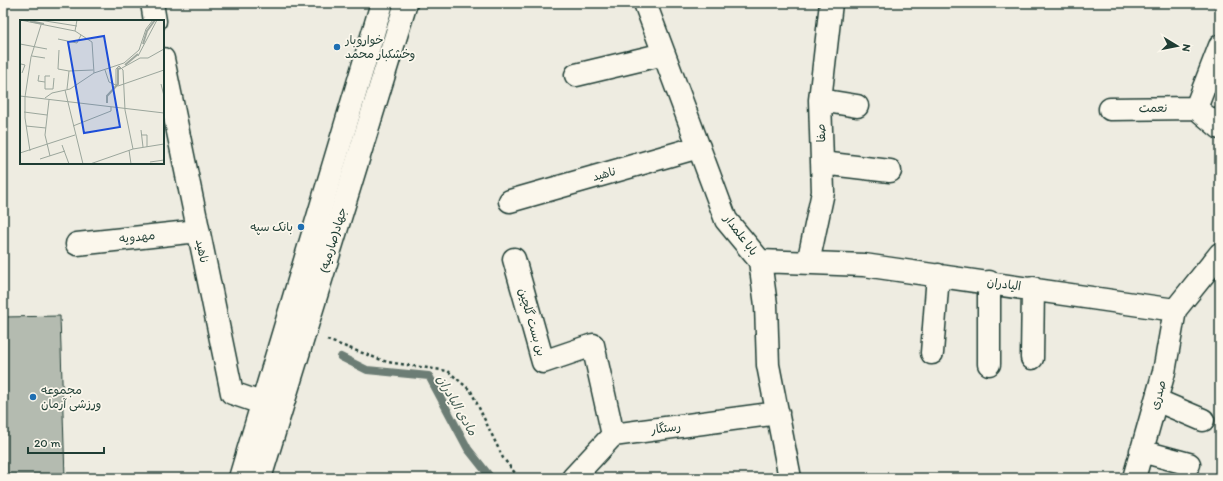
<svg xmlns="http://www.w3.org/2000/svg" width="1223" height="481" viewBox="0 0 1223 481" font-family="Itim,'Playpen Sans Arabic',sans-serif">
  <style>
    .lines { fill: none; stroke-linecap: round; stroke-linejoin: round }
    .stream { stroke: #6c7d74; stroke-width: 8 }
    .building { fill: #b4bbb0; stroke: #1f3d34 }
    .minor-casing { stroke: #1f3d34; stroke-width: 25 }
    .major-casing { stroke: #1f3d34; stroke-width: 25 }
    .path { stroke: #1f3d34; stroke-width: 2.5; stroke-dasharray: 3 3; stroke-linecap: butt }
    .minor { stroke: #fbf7ec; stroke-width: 22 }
    .major { stroke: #fbf7ec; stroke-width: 22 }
    .poi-dot { fill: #1f6fb2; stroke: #fbf7ec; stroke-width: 1.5 }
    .labels { text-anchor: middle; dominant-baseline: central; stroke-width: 3.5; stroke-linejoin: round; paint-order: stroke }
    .poi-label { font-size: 12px; fill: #1f3d34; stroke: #fbf7ec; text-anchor: start }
    .street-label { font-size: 12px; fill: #1f3d34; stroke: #fbf7ec }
    .water-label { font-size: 13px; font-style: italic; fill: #455d54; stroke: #fbf7ec }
    .inset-river { fill: none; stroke: #9fa89f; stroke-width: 2 }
    .inset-road { fill: none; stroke: #9ba69c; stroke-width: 1 }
    .view { fill: #1d4ed8; fill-opacity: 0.15; stroke: #1d4ed8; stroke-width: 2 }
    .inset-edge { fill: none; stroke: #1f3d34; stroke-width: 2 }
  </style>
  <rect width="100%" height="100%" fill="#eeece1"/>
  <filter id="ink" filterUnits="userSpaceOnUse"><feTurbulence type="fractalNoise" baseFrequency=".025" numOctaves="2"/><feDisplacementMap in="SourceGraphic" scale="8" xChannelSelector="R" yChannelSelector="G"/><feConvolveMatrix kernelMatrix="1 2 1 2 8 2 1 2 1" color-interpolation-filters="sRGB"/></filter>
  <g filter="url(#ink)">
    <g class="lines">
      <path class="stream" d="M 341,357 L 367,370 L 429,376 L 468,449 L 491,478"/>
    </g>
    <path class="building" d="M 60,316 L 65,478 L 3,478 L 3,317 Z"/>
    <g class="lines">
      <g class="minor-casing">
        <path id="minor" d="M 152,3 L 155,21
          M 645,3 L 726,220 L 760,261 L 766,305 L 768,365 L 790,478
          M 1220,46 L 1196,108 L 1220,128
          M 163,59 L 232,393 L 276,408
          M 576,75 L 664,54
          M 820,100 L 857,106
          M 1110,109 L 1196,108
          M 822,163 L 890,171
          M 510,201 L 699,147
          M 77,244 L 198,231
          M 514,259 L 543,362 L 593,345 L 613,435
          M 760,261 L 864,265 L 1175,310 L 1220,254
          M 808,263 L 823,192 L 820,100 L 831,3
          M 989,282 L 989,364
          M 932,353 L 938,275
          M 1032,358 L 1033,288
          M 1156,400 L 1203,420
          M 1141,451 L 1189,464
          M 240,478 L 382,3
          M 573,478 L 613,435 L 778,413
          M 1134,478 L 1164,372 L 1175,310"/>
      </g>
      <g class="major-casing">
        <path id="major" d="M 260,478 L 406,3"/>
      </g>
      <path class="path" d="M 327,340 L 387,362 L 448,371 L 471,391 L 503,458 L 519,478"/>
      <use href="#minor" class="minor"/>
      <use href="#major" class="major"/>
    </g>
  </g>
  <g class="poi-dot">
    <circle cx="337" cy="47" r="4"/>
    <circle cx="301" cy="227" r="4"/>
    <circle cx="33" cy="397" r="4"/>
  </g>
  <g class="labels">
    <g class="poi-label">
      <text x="345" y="40">خواروبار<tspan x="345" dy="14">وخشکبار محمد</tspan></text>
      <text x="293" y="227" text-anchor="end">بانک سپه</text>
      <text x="41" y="390">مجموعه<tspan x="41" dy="14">ورزشی آرمان</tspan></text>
    </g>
    <g class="street-label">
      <text transform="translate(1153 108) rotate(-1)">نعمت</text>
      <text transform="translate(821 133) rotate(-92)">صفا</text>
      <text transform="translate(604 174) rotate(-16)">ناهید</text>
      <text transform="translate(741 235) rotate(53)">بابا علمدار</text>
      <text transform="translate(137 237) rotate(-6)">مهدویه</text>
      <text transform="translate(333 240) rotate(-73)">جهاد(صارمیه)</text>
      <text transform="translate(202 251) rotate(78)">ناهید</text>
      <text transform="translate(1004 284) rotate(8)">الیادران</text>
      <text transform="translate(532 322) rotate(74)">بن بست گلچین</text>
      <text transform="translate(1158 395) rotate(-74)">صدری</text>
      <text transform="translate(666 428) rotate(-7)">رستگار</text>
    </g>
    <g class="water-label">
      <text transform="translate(457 405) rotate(60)">مادی الیادران</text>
    </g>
  </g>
  <g transform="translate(20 20)">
    <rect width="144" height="144" fill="#eeece1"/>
    <path class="inset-river" d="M 10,1 L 24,4M 123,24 L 127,11 L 135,0M 105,45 L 118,34M 87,83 L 87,76 L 98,64 L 98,49 L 101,48"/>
    <path class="inset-road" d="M 0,0 L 55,11M 19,0 L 57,6M 57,0 L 55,11 L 72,22 L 74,53M 38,19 L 57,23 L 61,15M 0,24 L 27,29M 39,30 L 38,49 L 49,51 L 73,50M 12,36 L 25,38M 118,36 L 137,0M 120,38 L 128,38 L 144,29M 1,44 L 5,45 L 2,53M 99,46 L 103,50 L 105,90 L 113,129M 102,48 L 120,38M 85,50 L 89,62 L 98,66 L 144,50M 19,55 L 18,61 L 25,62M 30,56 L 25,56 L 25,69 L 33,69 L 34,58M 141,64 L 144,76M 96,65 L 96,49 L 99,46M 47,69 L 49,51M 45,70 L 63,144M 0,76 L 144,93M 25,78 L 32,73 L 50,69 L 74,53 L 104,43 L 119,30 L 126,9 L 133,0M 29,80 L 25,115 L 30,136M 4,92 L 27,95M 6,106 L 26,108M 53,106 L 91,91 L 91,87M 121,110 L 123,127M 122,115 L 127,115 L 127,127M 42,125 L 49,144M 109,130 L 111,144M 10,131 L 5,98 L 5,77 L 11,37 L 21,5M 0,133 L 55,115M 20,139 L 45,131M 130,142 L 144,140M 70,144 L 113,129 L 144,124"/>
    <path class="view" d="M 84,16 L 100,107 L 64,113 L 48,22 Z"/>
    <rect width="144" height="144" class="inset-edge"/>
  </g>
  <rect width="1223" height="481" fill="none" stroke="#fbf7ec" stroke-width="16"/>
  <rect x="8" y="8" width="1207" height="465" fill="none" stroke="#1f3d34" stroke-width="1.5" filter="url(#ink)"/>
  <g transform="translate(1177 46) rotate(100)" stroke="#fbf7ec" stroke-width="3" paint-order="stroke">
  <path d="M0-3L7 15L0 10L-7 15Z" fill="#1f3d34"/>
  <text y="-6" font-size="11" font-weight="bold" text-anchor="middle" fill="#1f3d34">N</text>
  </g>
  <path d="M28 447v6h76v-6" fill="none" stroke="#1f3d34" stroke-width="2"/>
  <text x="34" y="447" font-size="12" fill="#1f3d34" stroke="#fbf7ec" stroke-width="3" paint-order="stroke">20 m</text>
</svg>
